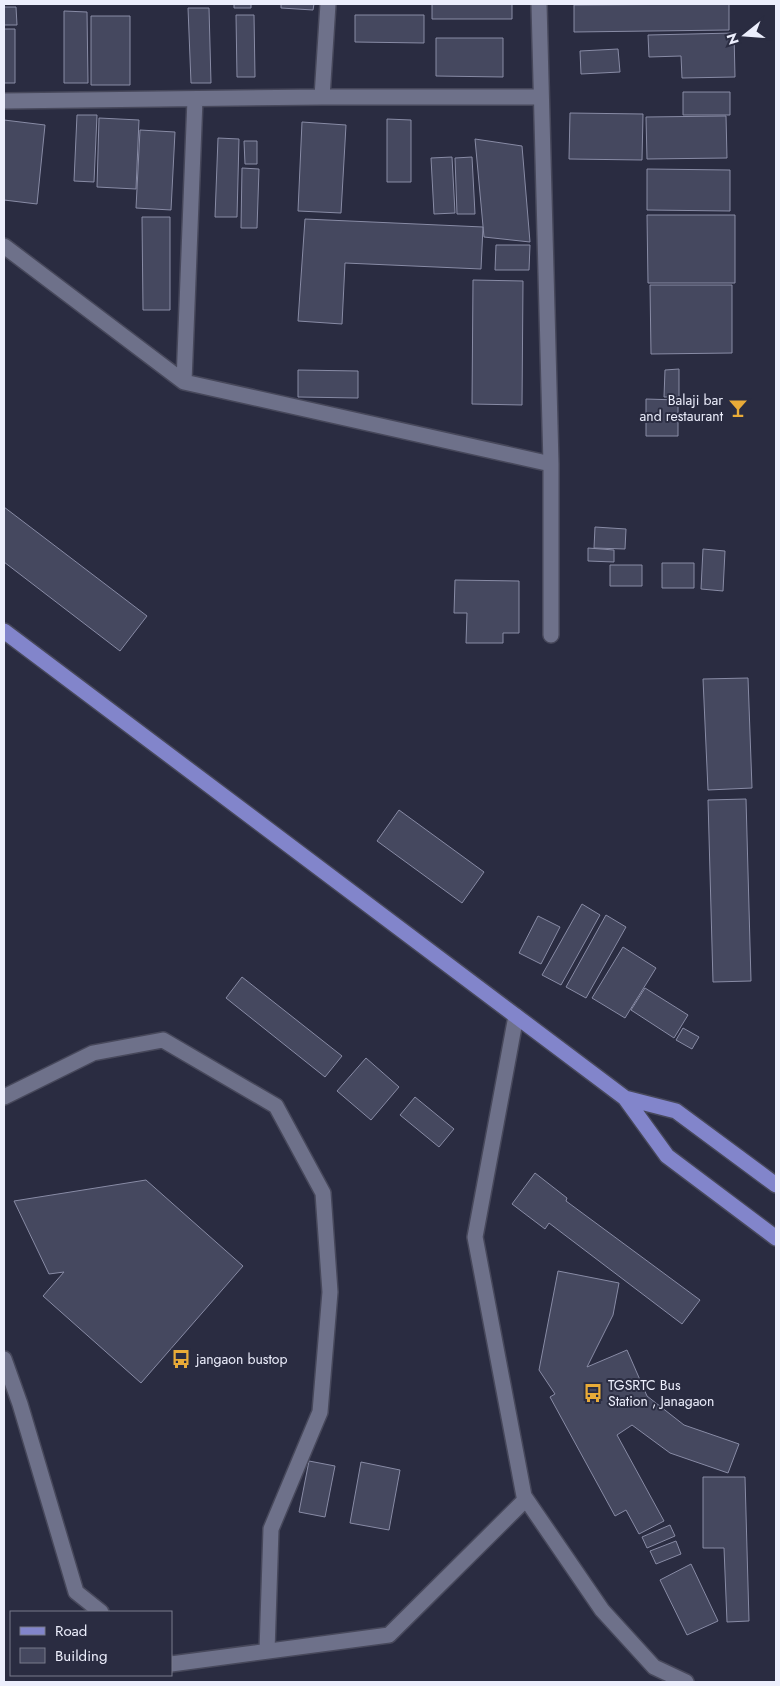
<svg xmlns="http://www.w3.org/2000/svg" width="780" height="1686" viewBox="0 0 780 1686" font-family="Jost,sans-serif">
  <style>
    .building { fill: #45485f; stroke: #888ba5 }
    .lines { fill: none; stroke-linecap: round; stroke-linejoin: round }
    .minor-casing { stroke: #47485b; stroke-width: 18 }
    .major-casing { stroke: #47485b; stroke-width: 18 }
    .minor { stroke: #6e718a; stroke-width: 15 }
    .major { stroke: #8285cb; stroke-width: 15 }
    .labels { text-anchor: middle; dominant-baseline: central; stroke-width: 4; stroke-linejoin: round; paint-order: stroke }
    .poi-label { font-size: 14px; fill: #eceefc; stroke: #2a2c41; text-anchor: start }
  </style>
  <rect width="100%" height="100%" fill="#2a2c41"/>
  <path class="building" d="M 234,4 L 251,4 L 251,8 L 234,8 Z
    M 281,4 L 314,4 L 313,10 L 281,8 Z
    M 432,4 L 512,4 L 512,19 L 432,19 Z
    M 729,4 L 729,30 L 574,32 L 574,5 Z
    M 4,7 L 16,7 L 17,25 L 4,25 Z
    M 188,8 L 209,8 L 211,83 L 191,83 Z
    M 64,11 L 87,12 L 88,83 L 64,83 Z
    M 236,15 L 254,15 L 255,77 L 237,77 Z
    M 355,15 L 424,15 L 424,43 L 355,42 Z
    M 91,16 L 130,16 L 130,85 L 91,85 Z
    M 4,29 L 15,29 L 15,83 L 4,83 Z
    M 734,33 L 735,77 L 682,78 L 681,56 L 649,57 L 648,35 Z
    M 436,38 L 503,38 L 503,77 L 436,76 Z
    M 618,49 L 620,72 L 581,74 L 580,51 Z
    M 683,92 L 730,92 L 730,115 L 683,115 Z
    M 570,113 L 643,114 L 642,160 L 569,159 Z
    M 77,115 L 97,115 L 94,182 L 74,181 Z
    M 726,116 L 727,158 L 647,159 L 646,117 Z
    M 99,118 L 139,120 L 136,189 L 97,187 Z
    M 387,119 L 411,120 L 411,182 L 387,182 Z
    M 4,120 L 45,125 L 37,204 L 4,200 Z
    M 302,122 L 346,125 L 341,213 L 298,211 Z
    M 140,130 L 175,132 L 171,210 L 136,208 Z
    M 218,138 L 239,139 L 237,217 L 215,217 Z
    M 475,139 L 522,146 L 530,242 L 484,237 Z
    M 244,141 L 257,141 L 257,164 L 245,164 Z
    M 452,157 L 455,213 L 434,214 L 431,158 Z
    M 472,157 L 475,214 L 457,214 L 455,158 Z
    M 242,168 L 259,169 L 257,228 L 241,228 Z
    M 647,169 L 730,170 L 730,211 L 647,210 Z
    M 647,215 L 735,215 L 735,283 L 648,283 Z
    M 142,217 L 170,217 L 170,310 L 143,310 Z
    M 305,219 L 483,227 L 481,269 L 345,263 L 342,324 L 298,321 Z
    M 496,245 L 530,245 L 529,270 L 495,270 Z
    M 473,280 L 523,281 L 522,405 L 472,404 Z
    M 650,285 L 732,285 L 732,353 L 651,354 Z
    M 679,369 L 679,397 L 664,397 L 665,370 Z
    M 298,370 L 358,371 L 358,398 L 298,397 Z
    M 646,399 L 678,400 L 678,436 L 646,436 Z
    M 4,507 L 147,616 L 120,651 L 4,562 Z
    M 595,527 L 626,529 L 625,549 L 594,548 Z
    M 588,548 L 614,550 L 614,562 L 588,561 Z
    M 703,549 L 725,551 L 723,591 L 701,589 Z
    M 662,563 L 694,563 L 694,588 L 662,588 Z
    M 610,565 L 642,565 L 642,586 L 610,586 Z
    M 455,580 L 519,581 L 519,633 L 503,633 L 503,643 L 466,643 L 467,613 L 454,613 Z
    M 748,678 L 752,788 L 708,790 L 703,679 Z
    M 746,799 L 751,981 L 713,982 L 708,800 Z
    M 399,810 L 484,872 L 462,903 L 377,841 Z
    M 582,904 L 600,915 L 561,985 L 542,975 Z
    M 606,915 L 626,927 L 586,998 L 566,987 Z
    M 538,916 L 560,927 L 541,964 L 519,953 Z
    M 623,947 L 656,968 L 625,1018 L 592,998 Z
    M 242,977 L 342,1056 L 325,1077 L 226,998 Z
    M 645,988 L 688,1015 L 674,1038 L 631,1010 Z
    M 683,1028 L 699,1037 L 692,1049 L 676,1040 Z
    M 366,1058 L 399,1087 L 371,1120 L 337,1091 Z
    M 415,1097 L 454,1129 L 439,1147 L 400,1115 Z
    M 535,1173 L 567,1198 L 566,1201 L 700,1300 L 682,1324 L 549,1223 L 545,1229 L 512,1204 Z
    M 146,1180 L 243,1266 L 141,1383 L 43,1296 L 64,1272 L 49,1274 L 14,1201 Z
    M 558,1271 L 619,1283 L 613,1315 L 587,1367 L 627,1350 L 647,1396 L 684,1425 L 739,1444 L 728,1473 L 670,1453 L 632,1425 L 617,1435 L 664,1521 L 639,1534 L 626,1510 L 615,1516 L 550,1397 L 555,1394 L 539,1370 Z
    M 309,1461 L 335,1466 L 325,1517 L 299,1512 Z
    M 361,1462 L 400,1470 L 389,1530 L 350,1523 Z
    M 703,1477 L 745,1477 L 749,1621 L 727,1622 L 724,1548 L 703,1548 Z
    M 670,1525 L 675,1536 L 647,1548 L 642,1537 Z
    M 676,1541 L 681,1554 L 656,1564 L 650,1551 Z
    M 691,1564 L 718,1621 L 687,1635 L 660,1580 Z"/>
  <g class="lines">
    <g class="minor-casing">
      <path id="minor" d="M 328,4 L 322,97 L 541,97
        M 539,4 L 551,464 L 551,635
        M 4,101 L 322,97
        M 4,246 L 184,382 L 551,464
        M 184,382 L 195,99
        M 516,1016 L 475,1237 L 524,1496 L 602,1610 L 654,1667 L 686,1682
        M 4,1097 L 93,1053 L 163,1040 L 276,1106 L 323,1193 L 330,1292 L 320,1412 L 271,1529 L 267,1651
        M 4,1359 L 20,1404 L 76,1592 L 101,1612
        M 171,1664 L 389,1635 L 526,1499"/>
    </g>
    <g class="major-casing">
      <path id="major" d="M 4,631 L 625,1098 L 667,1156 L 776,1238
        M 625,1098 L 676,1111 L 776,1185"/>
    </g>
    <use href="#minor" class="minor"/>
    <use href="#major" class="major"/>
  </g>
  <defs>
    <g id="bar-bare" transform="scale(1.5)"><path d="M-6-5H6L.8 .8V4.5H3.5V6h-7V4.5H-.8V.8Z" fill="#e9ab38" stroke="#2a2c41" stroke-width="2.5" paint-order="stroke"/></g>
    <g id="bus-bare" transform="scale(1.5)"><path d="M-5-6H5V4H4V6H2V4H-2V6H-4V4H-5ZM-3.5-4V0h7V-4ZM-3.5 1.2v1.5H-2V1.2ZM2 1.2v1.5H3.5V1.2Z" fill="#e9ab38" stroke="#2a2c41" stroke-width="2.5" paint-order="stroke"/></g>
  </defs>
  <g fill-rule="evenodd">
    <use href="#bar-bare" x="738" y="408"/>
    <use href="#bus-bare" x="181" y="1359"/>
    <use href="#bus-bare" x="593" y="1393"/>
  </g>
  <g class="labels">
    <g class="poi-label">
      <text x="723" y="400" text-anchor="end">Balaji bar<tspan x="723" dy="16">and restaurant</tspan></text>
      <text x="196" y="1359">jangaon bustop</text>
      <text x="608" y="1385">TGSRTC Bus<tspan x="608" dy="16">Station , Janagaon</tspan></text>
    </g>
  </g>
  <rect width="780" height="1686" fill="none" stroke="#eceefc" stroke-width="10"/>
  <rect x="10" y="1611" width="162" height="65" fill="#2a2c41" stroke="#787a8c"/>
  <rect x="20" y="1627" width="25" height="8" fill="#8285cb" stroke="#787a8c"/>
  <text x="55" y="1636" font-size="15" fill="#eceefc">Road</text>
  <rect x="20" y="1648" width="25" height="15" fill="#45485f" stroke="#787a8c"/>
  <text x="55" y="1661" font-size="15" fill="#eceefc">Building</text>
  <g transform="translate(745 35) rotate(253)" stroke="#2a2c41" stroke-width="4" paint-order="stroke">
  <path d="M0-4L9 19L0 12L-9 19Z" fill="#eceefc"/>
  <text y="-8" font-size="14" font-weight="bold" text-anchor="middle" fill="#eceefc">N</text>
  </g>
</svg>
